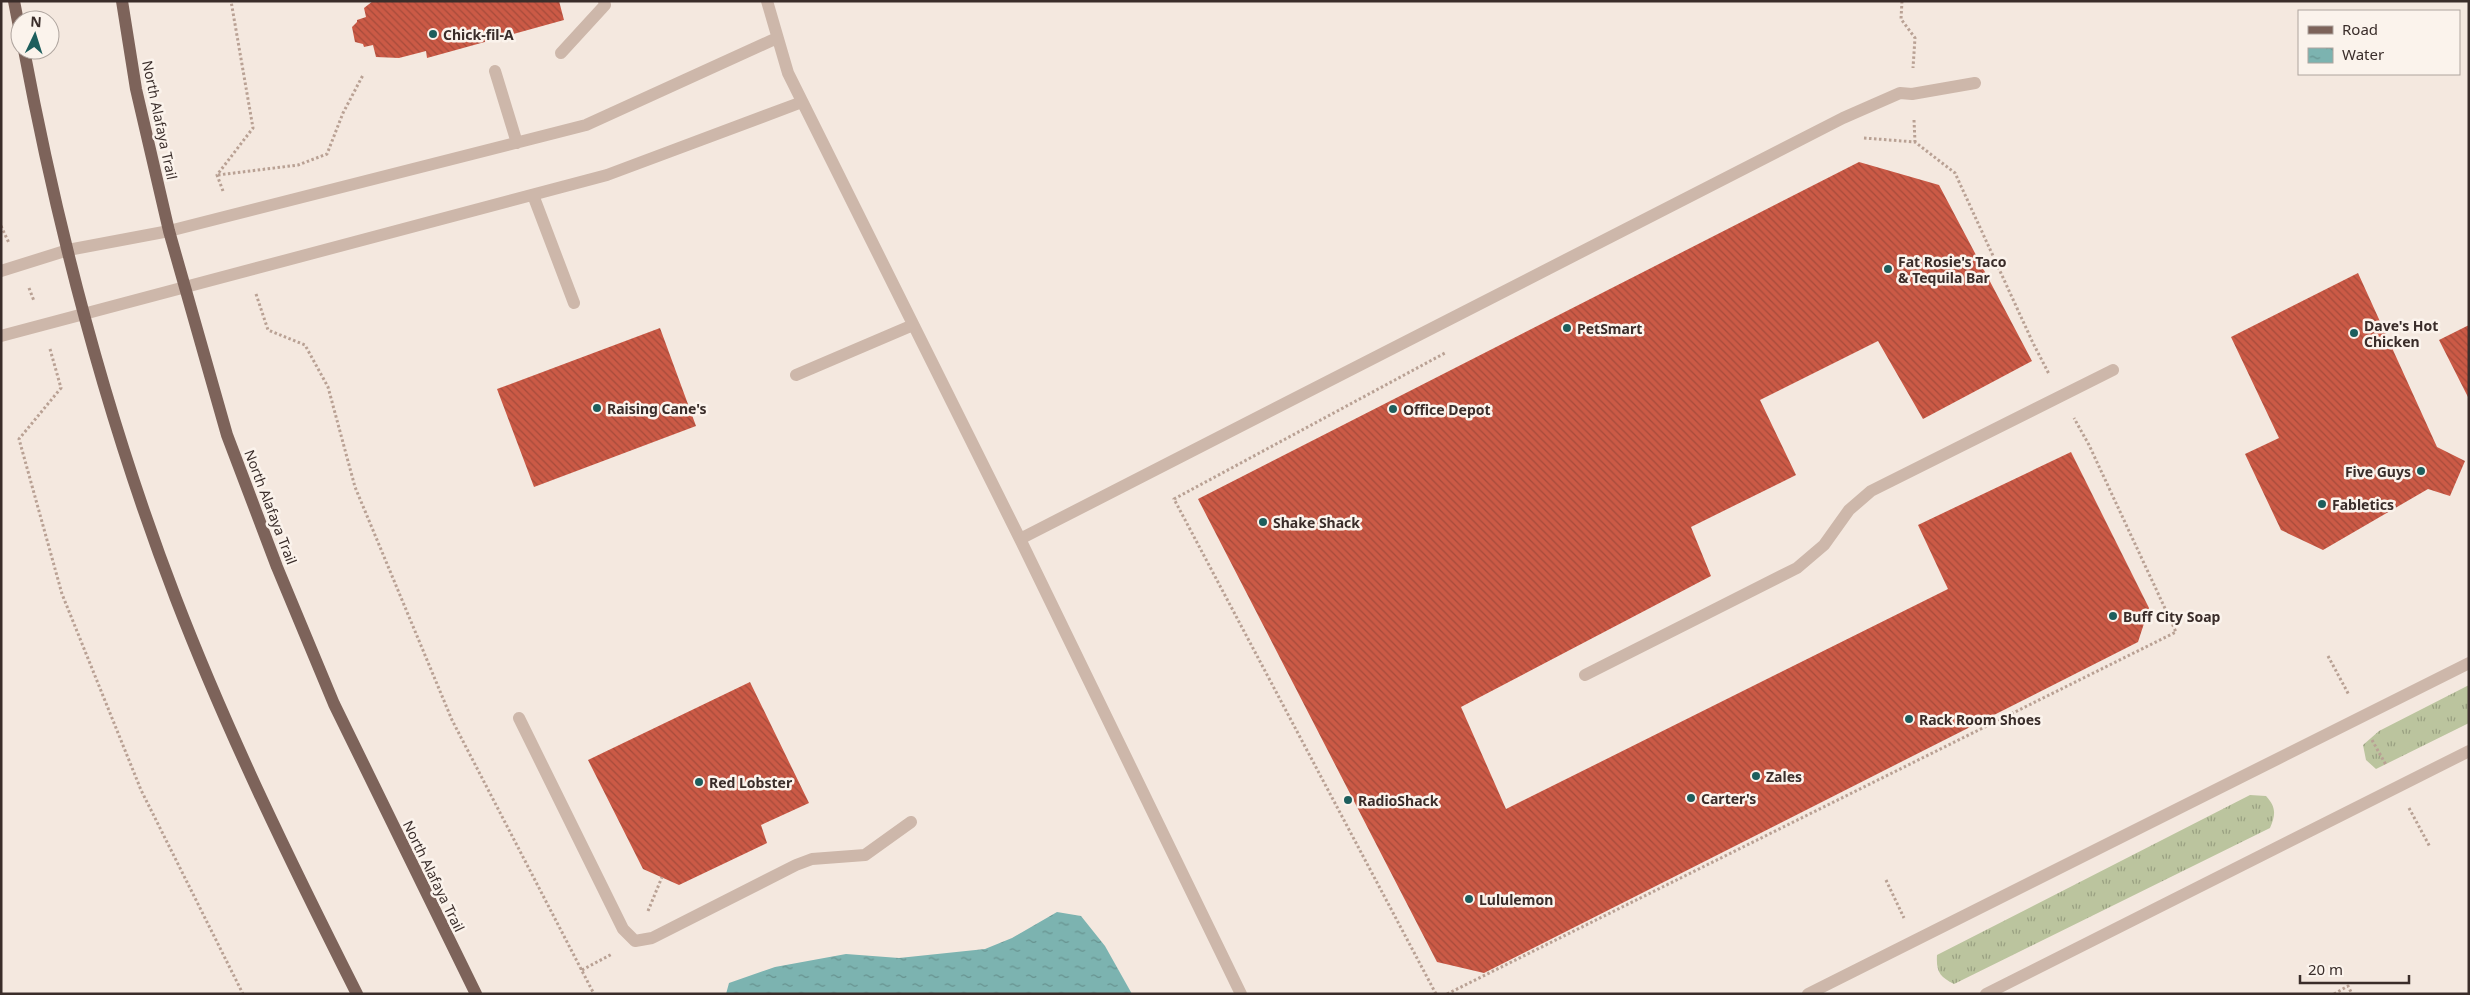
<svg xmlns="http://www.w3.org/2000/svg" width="2470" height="995" viewBox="0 0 2470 995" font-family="'Noto Sans',sans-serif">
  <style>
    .grass { fill: url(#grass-tufts) }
    .water { fill: url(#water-ripples) }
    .building { fill: url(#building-back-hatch) }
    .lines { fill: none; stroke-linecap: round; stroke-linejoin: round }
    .path { stroke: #b9a194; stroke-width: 3; stroke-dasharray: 2.5 2.5; stroke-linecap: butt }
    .minor { stroke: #cdb7aa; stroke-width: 12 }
    .major { stroke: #7d635a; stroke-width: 12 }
    .poi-dot { fill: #1d5e5d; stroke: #fbf3ec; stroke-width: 2 }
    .labels { text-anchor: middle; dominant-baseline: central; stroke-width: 5; stroke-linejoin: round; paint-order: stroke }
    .poi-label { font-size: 14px; font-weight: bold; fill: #3a2d2a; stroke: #fbf3ec; text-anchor: start }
    .street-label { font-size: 14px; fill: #3a2d2a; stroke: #fbf3ec }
  </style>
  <defs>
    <pattern id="grass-tufts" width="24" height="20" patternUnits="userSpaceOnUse" patternTransform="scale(1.25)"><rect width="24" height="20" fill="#bbc49e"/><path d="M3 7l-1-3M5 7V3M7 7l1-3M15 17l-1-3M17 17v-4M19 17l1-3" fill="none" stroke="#99a081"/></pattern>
    <pattern id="water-ripples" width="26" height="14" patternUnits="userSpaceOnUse" patternTransform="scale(1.25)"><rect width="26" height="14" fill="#7cb3b0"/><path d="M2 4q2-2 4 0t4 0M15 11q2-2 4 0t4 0" fill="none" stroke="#67928f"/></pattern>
    <pattern id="building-back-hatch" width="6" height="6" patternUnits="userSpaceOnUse" patternTransform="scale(1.25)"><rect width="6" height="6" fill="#cb5a46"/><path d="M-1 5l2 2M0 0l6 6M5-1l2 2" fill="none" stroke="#a64b3b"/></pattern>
  </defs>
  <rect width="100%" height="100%" fill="#f4e8df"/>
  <path class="grass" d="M 2469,685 L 2469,723 L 2376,769 L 2366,760 L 2363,745 L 2379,731 Z
    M 2250,795 L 2266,796 C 2276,807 2276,814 2270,828 L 1954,984 C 1940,977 1936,972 1937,955 Z"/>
  <path class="water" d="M 1057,912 L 1081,916 L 1105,946 L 1132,994 L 726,994 L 729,983 L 775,967 L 846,954 L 899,958 L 985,949 L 1012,938 Z"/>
  <path class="building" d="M 373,1 L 559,1 L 564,20 L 427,58 L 426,51 L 399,58 L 376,57 L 373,45 L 364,47 L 363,44 L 355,42 L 352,27 L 357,22 L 357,20 L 366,17 L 364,8 Z
    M 1859,162 L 1939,185 L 2032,361 L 1923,419 L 1878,341 L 1760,400 L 1796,475 L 1691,527 L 1711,576 L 1461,707 L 1506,809 L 1948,589 L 1918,525 L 2071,452 L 2149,608 L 2138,642 L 1484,973 L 1437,962 L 1198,499 Z
    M 2358,273 L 2437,447 L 2465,461 L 2450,496 L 2428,489 L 2323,550 L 2281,530 L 2245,454 L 2279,438 L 2231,337 Z
    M 2469,325 L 2469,399 L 2439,340 Z
    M 660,328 L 696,426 L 534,487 L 497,389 Z
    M 750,682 L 809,803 L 761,825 L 767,843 L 679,885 L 643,869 L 588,760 Z"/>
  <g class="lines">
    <path class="path" d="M 1902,1 L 1901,19 L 1915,38 L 1913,68
      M 1914,120 L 1915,142
      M 1864,138 L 1915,142 L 1955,173 L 2033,343 L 2049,374
      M 218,175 L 298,165 L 327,154 L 343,113 L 363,75
      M 223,191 L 217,175 L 253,128 L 231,1
      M 1,226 L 9,243
      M 29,288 L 34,301
      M 256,294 L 268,330 L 305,345 L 328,387 L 355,487 L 452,720 L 594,994
      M 50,349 L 61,388 L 19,439 L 62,594 L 141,790 L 243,994
      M 2328,656 L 2349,695
      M 2372,740 L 2386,765
      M 2409,808 L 2430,847
      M 1886,880 L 1904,918
      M 648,911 L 662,877
      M 582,970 L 612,954
      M 1436,994 L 1174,499 L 1445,353
      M 1447,994 L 2176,632 L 2089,445 L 2074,418
      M 2334,994 L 2348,986 L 2352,994"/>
    <path class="minor" d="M 767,1 L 788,73 L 1020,539 L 1241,994
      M 561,53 L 605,5 L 604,1
      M 495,71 L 517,143
      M 533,195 L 574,303
      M 1,271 L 68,250 L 169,231 L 586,125 L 777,38
      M 1,336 L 607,175 L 802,102
      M 796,375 L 913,325
      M 1020,539 L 1843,118 L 1900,93 L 1912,94 L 1975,83
      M 1585,675 L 1797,568 L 1824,545 L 1849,510 L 1871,491 L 2113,370
      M 519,718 L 623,929 L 635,941 L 652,938 L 796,865 L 812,859 L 865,855 L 911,822
      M 1808,994 L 2469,663
      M 1986,994 L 2469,751"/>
    <path class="major" d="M 14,1 L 20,32
      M 122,1 L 136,89 L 169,231 L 227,435 L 277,567 L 334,704 L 476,994
      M 24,50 C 59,236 108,422 176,599 C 228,734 292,865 357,994"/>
  </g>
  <g class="poi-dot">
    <circle cx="433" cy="34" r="5"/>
    <circle cx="1888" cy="269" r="5"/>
    <circle cx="1567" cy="328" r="5"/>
    <circle cx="2354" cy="333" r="5"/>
    <circle cx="597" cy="408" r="5"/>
    <circle cx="1393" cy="409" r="5"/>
    <circle cx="2421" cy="471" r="5"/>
    <circle cx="2322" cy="504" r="5"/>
    <circle cx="1263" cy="522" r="5"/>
    <circle cx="2113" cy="616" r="5"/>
    <circle cx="1909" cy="719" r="5"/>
    <circle cx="1756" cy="776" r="5"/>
    <circle cx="699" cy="782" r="5"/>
    <circle cx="1691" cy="798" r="5"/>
    <circle cx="1348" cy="800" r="5"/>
    <circle cx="1469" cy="899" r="5"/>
  </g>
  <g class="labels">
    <g class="poi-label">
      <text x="443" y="34">Chick-fil-A</text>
      <text x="1898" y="261">Fat Rosie's Taco<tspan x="1898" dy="16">&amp; Tequila Bar</tspan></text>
      <text x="2364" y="325">Dave's Hot<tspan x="2364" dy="16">Chicken</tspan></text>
      <text x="1577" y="328">PetSmart</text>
      <text x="607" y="408">Raising Cane's</text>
      <text x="1403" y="409">Office Depot</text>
      <text x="2411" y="471" text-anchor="end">Five Guys</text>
      <text x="2332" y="504">Fabletics</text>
      <text x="1273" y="522">Shake Shack</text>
      <text x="2123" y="616">Buff City Soap</text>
      <text x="1919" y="719">Rack Room Shoes</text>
      <text x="1766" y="776">Zales</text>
      <text x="709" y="782">Red Lobster</text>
      <text x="1701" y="798">Carter's</text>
      <text x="1358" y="800">RadioShack</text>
      <text x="1479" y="899">Lululemon</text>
    </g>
    <g class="street-label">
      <text transform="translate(160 120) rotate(78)">North Alafaya Trail</text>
      <text transform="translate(271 507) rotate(69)">North Alafaya Trail</text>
      <text transform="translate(434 876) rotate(64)">North Alafaya Trail</text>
    </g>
  </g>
  <rect width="2470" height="995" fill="none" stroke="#3a2d2a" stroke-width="5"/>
  <rect x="2298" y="10" width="162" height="65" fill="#fbf3ec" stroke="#aea49e"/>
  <rect x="2308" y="26" width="25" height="8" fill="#7d635a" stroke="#aea49e"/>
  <text x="2342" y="35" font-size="15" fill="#3a2d2a">Road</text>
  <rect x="2308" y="48" width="25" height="15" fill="url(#water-ripples)" stroke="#aea49e"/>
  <text x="2342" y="60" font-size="15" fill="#3a2d2a">Water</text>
  <g transform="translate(35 35) rotate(4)"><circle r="24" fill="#fbf3ec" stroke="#aea49e"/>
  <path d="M0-4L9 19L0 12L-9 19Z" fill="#1d5e5d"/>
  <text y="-8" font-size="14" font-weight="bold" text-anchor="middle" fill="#3a2d2a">N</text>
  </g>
  <path d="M2300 975v8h109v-8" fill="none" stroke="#3a2d2a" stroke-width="2.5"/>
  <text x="2308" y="975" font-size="15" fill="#3a2d2a" stroke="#fbf3ec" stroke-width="4" paint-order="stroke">20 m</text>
</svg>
